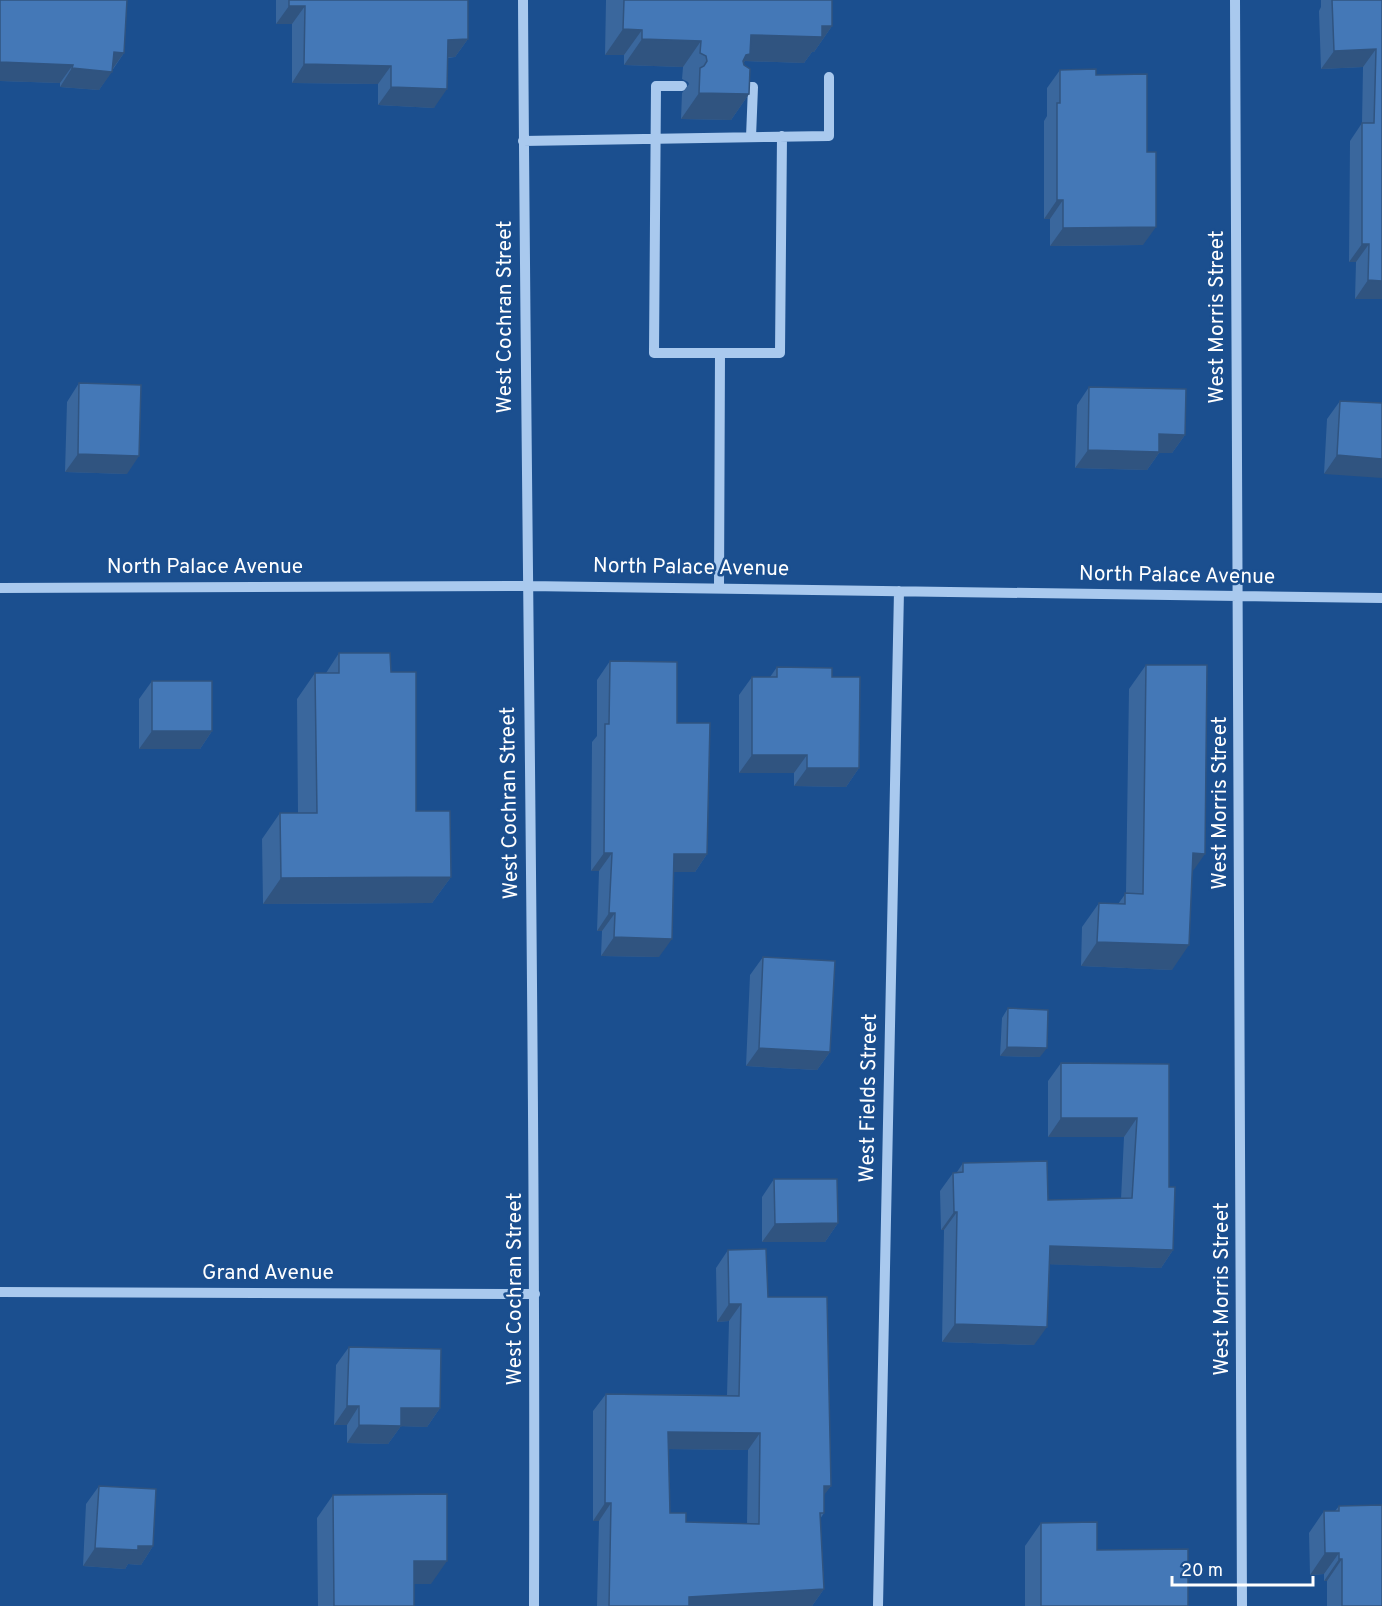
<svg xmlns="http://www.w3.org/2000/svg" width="1382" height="1606" viewBox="0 0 1382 1606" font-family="Overpass,sans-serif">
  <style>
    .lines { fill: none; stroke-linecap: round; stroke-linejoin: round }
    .minor { stroke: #a9c9ee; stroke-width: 10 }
    .wall { fill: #3a679d; fill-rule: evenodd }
    .shaded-wall { fill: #305480 }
    .building { fill: #4478b7; stroke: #305480; stroke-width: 1.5; fill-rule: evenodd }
    .labels { text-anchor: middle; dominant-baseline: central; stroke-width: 5; stroke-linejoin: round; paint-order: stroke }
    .street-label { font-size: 21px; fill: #fff; stroke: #1b4f8f }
  </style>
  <rect width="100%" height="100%" fill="#1b4f8f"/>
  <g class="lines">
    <path class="minor" d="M 523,0 C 526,535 536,1071 534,1606
      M 1235,0 L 1242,1606
      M 682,86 L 656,86 L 654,353 L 780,353 L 782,136
      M 737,87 L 753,87 L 751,137
      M 523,141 L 829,136 L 829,77
      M 0,588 L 527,586 L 1382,598
      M 719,588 L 720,353
      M 0,1292 L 535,1294
      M 878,1606 L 899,591"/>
  </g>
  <path class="wall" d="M 276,0 L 468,0 L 468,39 L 455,57 L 448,58 L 434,108 L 378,105 L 378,84 L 292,83 L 292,24 L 276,24 Z
    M 606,0 L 832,0 L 832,26 L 814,52 L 812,52 L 804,63 L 745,61 L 743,63 L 749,94 L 731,120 L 681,119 L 682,93 L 689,84 L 688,82 L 682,79 L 683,67 L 624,65 L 624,55 L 605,55 Z
    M 1321,0 L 1382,0 L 1382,299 L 1355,299 L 1356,262 L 1349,262 L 1350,141 L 1362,123 L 1363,67 L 1321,69 L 1319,11 L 1321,7 Z
    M 124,53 L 99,90 L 60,87 L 60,83 L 0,81 Z
    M 1060,70 L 1096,75 L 1143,245 L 1050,246 L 1050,219 L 1044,219 L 1044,121 L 1047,116 L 1047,88 Z
    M 79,383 L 127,474 L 65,472 L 67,402 Z
    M 1089,387 L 1185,435 L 1172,453 L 1159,453 L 1147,470 L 1075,468 L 1077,405 Z
    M 1340,401 L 1382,403 L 1324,474 L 1327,419 Z
    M 339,653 L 391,672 L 416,811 L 451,877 L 432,903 L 263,904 L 262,839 L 280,813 L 298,813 L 297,699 L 315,673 L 326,673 Z
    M 610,661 L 677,723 L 707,854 L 695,872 L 673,872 L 659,957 L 601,956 L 602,931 L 597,931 L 599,871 L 591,871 L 592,742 L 597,736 L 597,680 Z
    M 1146,665 L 1192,871 L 1172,970 L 1081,966 L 1082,927 L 1099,903 L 1118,904 L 1126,893 L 1129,689 Z
    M 777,667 L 832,677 L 859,768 L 846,787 L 794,786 L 794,773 L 739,773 L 739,695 L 752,677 L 770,677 Z
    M 152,681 L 212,731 L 200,749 L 139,749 L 139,699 Z
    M 763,957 L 830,1052 L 817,1070 L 746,1066 L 750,975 Z
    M 1008,1008 L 1040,1057 L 1000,1056 L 1002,1018 Z
    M 1061,1063 L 1169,1064 L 1169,1187 L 1173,1250 L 1161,1268 L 1049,1264 L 1034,1345 L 942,1342 L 944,1230 L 941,1230 L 940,1191 L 953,1173 L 957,1172 L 963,1163 L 1048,1200 L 1121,1199 L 1124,1137 L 1048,1137 L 1048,1081 Z
    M 774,1179 L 838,1223 L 825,1242 L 762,1242 L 762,1197 Z
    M 728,1250 L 768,1297 L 831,1486 L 824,1494 L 824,1513 L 820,1519 L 824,1589 L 812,1606 L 597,1606 L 599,1521 L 593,1521 L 593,1411 L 606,1394 L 727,1395 L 729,1321 L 717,1322 L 716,1268 ZM 668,1449 L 748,1450 L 747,1524 L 686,1522 L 670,1513 Z
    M 349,1347 L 440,1408 L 427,1427 L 401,1426 L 388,1444 L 347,1443 L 347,1425 L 334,1425 L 336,1365 Z
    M 99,1486 L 153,1546 L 141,1565 L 128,1564 L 125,1569 L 83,1566 L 86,1504 Z
    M 333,1495 L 431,1584 L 414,1584 L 414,1606 L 318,1606 L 317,1518 Z
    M 1339,1506 L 1382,1606 L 1327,1606 L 1327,1581 L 1324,1581 L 1324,1574 L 1310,1575 L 1309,1533 L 1324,1511 L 1335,1511 Z
    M 1041,1523 L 1097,1550 L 1188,1606 L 1025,1606 L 1025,1546 Z"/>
  <path class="shaded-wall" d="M 289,6 L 305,6 L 292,24 L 276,24 Z
    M 822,26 L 832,26 L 814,52 L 812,52 L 804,63 L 745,61 L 732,80 L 751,35 Z
    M 623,29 L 642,30 L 624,55 L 605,55 Z
    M 468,39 L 455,57 L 435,58 L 448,40 Z
    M 642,39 L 701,41 L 683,67 L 624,65 Z
    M 1376,49 L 1363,67 L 1321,69 L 1334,51 Z
    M 114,52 L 124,53 L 111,71 Z
    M 0,62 L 73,65 L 60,83 L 0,81 Z
    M 304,64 L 391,66 L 378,84 L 292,83 Z
    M 72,68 L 112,72 L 99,90 L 60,87 Z
    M 391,87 L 447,89 L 434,108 L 378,105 Z
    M 699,93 L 749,94 L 731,120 L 681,119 Z
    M 1057,200 L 1063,200 L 1050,219 L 1044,219 Z
    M 1156,227 L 1143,245 L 1050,246 L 1063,228 Z
    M 1362,244 L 1369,244 L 1356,262 L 1349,262 Z
    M 1368,280 L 1382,281 L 1382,299 L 1355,299 Z
    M 1159,434 L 1185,435 L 1172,453 L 1159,453 L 1147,470 L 1075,468 L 1088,450 Z
    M 78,454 L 139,456 L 127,474 L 65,472 Z
    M 1337,455 L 1382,459 L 1382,478 L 1324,474 Z
    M 152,731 L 212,731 L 200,749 L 139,749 Z
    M 752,755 L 807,755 L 794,773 L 739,773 Z
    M 807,768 L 859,768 L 846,787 L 794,786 Z
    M 604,853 L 612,853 L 599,871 L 591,871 Z
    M 1193,853 L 1205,854 L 1188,878 Z
    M 674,854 L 707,854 L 695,872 L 661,872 Z
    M 451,877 L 432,903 L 263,904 L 281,878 Z
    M 609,913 L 615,913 L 602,931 L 597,931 Z
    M 614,937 L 672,939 L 659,957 L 601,956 Z
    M 1097,942 L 1189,945 L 1172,970 L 1081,966 Z
    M 1007,1047 L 1047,1048 L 1040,1057 L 1000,1056 Z
    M 759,1048 L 830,1052 L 817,1070 L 746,1066 Z
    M 1061,1118 L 1137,1118 L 1124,1137 L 1048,1137 Z
    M 954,1212 L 957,1212 L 944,1230 L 941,1230 Z
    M 838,1223 L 825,1242 L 762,1242 L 775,1224 Z
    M 1050,1246 L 1173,1250 L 1161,1268 L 1037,1264 Z
    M 729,1304 L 741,1304 L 729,1321 L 717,1322 Z
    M 955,1324 L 1047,1327 L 1034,1345 L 942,1342 Z
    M 347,1406 L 359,1406 L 347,1425 L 334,1425 Z
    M 401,1408 L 440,1408 L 427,1427 L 393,1426 L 401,1426 L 388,1444 L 347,1443 L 359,1425 Z
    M 668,1432 L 760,1433 L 748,1450 L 656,1449 Z
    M 824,1486 L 831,1486 L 818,1503 Z
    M 605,1503 L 611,1503 L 599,1521 L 593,1521 Z
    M 138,1546 L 153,1546 L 141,1565 L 128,1564 L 125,1569 L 83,1566 L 95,1548 Z
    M 1325,1553 L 1339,1553 L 1324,1574 L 1310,1575 Z
    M 1339,1559 L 1342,1559 L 1327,1581 L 1324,1581 Z
    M 414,1561 L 447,1561 L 431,1584 L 398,1584 Z
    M 824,1589 L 812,1606 L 683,1606 L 689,1597 Z"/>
  <path class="building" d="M 0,0 L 127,0 L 124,53 L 114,52 L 112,72 L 72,68 L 73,65 L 0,62 Z
    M 289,0 L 468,0 L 468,39 L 448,40 L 447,89 L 391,87 L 391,66 L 304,64 L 305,6 L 289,6 Z
    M 624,0 L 832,0 L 832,26 L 822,26 L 822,37 L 751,35 L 750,54 L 746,55 L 743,61 L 744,65 L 750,69 L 749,94 L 699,93 L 700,68 L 704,66 L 707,61 L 706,56 L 700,53 L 701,41 L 642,39 L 642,30 L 623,29 Z
    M 1332,0 L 1382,0 L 1382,281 L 1368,280 L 1369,244 L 1362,244 L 1362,123 L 1374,123 L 1376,49 L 1334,51 Z
    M 1096,69 L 1096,75 L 1147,74 L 1147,152 L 1156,152 L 1156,227 L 1063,228 L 1063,200 L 1057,200 L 1057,103 L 1060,103 L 1060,70 Z
    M 79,383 L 141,385 L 139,456 L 78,454 Z
    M 1089,387 L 1186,389 L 1185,435 L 1159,434 L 1159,452 L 1088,450 Z
    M 1340,401 L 1382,403 L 1382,459 L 1337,455 Z
    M 339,653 L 390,653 L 391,672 L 416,672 L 416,811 L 450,811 L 451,877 L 281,878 L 280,813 L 317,813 L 315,673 L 339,673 Z
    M 610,661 L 677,662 L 677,723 L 710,723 L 707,854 L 674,854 L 672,939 L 614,937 L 615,913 L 609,913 L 612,853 L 604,853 L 605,724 L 609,724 Z
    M 1146,665 L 1207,665 L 1205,854 L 1193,853 L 1189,945 L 1097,942 L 1099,903 L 1125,904 L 1125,893 L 1143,894 Z
    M 777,667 L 832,668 L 832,677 L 860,677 L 859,768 L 807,768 L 807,755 L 752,755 L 752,677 L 777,677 Z
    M 152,681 L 212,681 L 212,731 L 152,731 Z
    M 763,957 L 835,961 L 830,1052 L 759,1048 Z
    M 1008,1008 L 1048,1010 L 1047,1048 L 1007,1047 Z
    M 1061,1063 L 1169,1064 L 1169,1187 L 1175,1187 L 1173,1250 L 1050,1246 L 1047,1327 L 955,1324 L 957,1212 L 954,1212 L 953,1173 L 963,1172 L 963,1163 L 1047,1161 L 1048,1200 L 1132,1198 L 1137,1118 L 1061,1118 Z
    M 774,1179 L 837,1179 L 838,1223 L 775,1224 Z
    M 766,1249 L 768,1297 L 827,1297 L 831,1486 L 824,1486 L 824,1513 L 820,1513 L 824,1589 L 689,1597 L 689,1606 L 609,1606 L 611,1503 L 605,1503 L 606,1394 L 739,1396 L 741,1304 L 729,1304 L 728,1250 ZM 668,1432 L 760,1433 L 759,1524 L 686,1522 L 686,1513 L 670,1513 Z
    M 349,1347 L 441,1349 L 440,1408 L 401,1408 L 401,1426 L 359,1425 L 359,1406 L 347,1406 Z
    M 99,1486 L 156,1489 L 153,1546 L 138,1546 L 138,1550 L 95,1548 Z
    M 447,1494 L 447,1561 L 414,1561 L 414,1606 L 334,1606 L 333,1495 Z
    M 1382,1505 L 1382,1606 L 1342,1606 L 1342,1559 L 1339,1559 L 1339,1553 L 1325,1553 L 1324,1511 L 1339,1511 L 1339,1506 Z
    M 1097,1522 L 1097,1550 L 1188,1549 L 1188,1606 L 1041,1606 L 1041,1523 Z"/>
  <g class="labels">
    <g class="street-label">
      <text transform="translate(505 317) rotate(-90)">West Cochran Street</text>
      <text transform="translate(1217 317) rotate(-90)">West Morris Street</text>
      <text x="205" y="567">North Palace Avenue</text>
      <text transform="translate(691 568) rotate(1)">North Palace Avenue</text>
      <text transform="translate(1177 576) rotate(1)">North Palace Avenue</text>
      <text transform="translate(510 803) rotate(-91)">West Cochran Street</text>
      <text transform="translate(1220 803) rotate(-90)">West Morris Street</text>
      <text transform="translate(869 1098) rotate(-89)">West Fields Street</text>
      <text x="268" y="1273">Grand Avenue</text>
      <text transform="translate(515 1289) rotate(-90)">West Cochran Street</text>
      <text transform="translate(1222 1289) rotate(-90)">West Morris Street</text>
    </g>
  </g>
  <path d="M1172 1576v9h141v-9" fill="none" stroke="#ffffff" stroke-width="3"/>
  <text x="1181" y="1576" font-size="18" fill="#ffffff" stroke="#1b4f8f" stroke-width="4.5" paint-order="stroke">20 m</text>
</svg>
